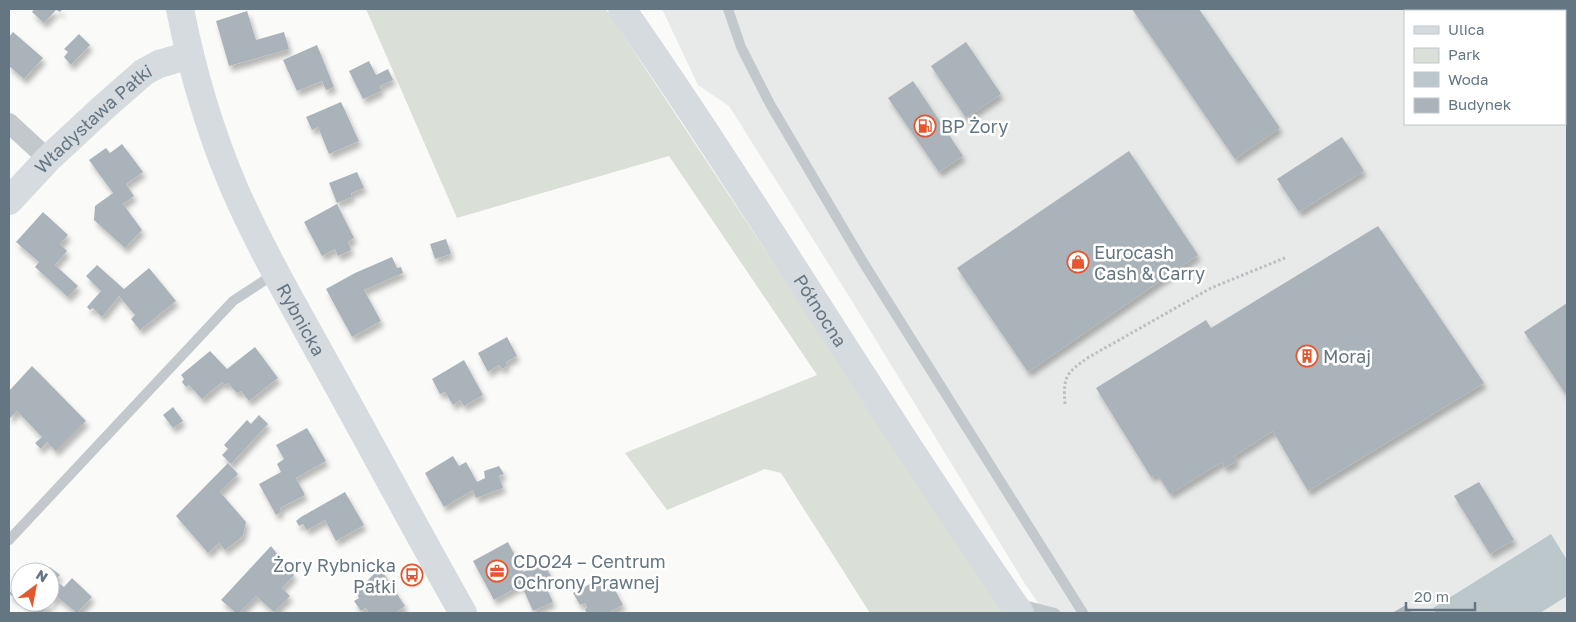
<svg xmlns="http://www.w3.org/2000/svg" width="1576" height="622" viewBox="0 0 1576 622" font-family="'Golos Text',sans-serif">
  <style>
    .built { fill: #e8e9e9; fill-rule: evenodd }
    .green { fill: #dadfd7 }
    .water { fill: #bbc7cb }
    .building { fill: #aab3b9; filter: url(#shadow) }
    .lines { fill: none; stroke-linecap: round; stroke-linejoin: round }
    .path { stroke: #bbbfc2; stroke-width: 3; stroke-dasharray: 2.5 2.5; stroke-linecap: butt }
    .lane { stroke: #c3c8cc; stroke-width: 10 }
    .street { stroke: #c3c8cc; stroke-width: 20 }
    .secondary { stroke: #d6dbdf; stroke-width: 28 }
    .primary { stroke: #d6dbdf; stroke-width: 28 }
    .labels { text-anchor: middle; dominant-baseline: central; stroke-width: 5; stroke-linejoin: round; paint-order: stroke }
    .street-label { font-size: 18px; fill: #657683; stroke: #fff }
    .poi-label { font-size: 18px; fill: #657683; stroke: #fff; text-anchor: start }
  </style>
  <defs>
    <filter id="shadow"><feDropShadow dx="3" dy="5.5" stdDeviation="2.5" flood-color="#0004"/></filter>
  </defs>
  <rect width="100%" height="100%" fill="#fafaf8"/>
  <path class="built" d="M 662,9 L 1567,9 L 1567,613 L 1045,613 L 1025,584 L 852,301 L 729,106 L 698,85 ZM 1405,11 L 1565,11 L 1565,124 L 1405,124 Z"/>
  <path class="green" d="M 366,9 L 606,9 L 1005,613 L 870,613 L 781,473 L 765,469 L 667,510 L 625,453 L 817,375 L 669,156 L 457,218 Z"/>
  <path class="water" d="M 1551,534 L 1567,560 L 1567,596 L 1540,613 L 1436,613 L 1433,608 Z"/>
  <path class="building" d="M 34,9 L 63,9 L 60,12 L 56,10 L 44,23 L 32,12 Z
    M 1132,9 L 1199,9 L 1280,128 L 1235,159 Z
    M 247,11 L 256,40 L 284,32 L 289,49 L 229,66 L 216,21 Z
    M 13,32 L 43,58 L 24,79 L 9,66 L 9,37 Z
    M 79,34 L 90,45 L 71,65 L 64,57 L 68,52 L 64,49 Z
    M 966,42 L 1001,94 L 966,118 L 931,66 Z
    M 317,45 L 334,87 L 326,90 L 322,81 L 297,91 L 283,60 Z
    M 369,61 L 376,75 L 388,69 L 393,80 L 380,86 L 381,91 L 363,99 L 349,71 Z
    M 913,81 L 963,156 L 939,172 L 888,98 Z
    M 341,102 L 359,141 L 329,154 L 318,127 L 312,130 L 306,117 Z
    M 1342,137 L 1364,171 L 1299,212 L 1277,179 Z
    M 122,144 L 143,172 L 126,184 L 134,196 L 123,204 L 142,230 L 125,248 L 94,220 L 95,206 L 113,193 L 89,160 L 106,148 L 110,153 Z
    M 1129,151 L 1198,255 L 1028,372 L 957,268 Z
    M 357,172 L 364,188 L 351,193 L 352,197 L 337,203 L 329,183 Z
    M 337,204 L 354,238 L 348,242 L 351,250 L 338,256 L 335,249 L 322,256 L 304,222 Z
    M 43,212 L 68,235 L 60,244 L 67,251 L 55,265 L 78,286 L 68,297 L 35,267 L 39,262 L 16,242 Z
    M 1378,226 L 1484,383 L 1308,491 L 1273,431 L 1234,456 L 1237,461 L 1225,468 L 1222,462 L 1170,494 L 1157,474 L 1151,477 L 1096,388 L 1206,320 L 1211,328 Z
    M 446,239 L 451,254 L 435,259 L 430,244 Z
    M 392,257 L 397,268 L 401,267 L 403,273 L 364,290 L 381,321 L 352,337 L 326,289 L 355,273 Z
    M 97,265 L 124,289 L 149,268 L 176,301 L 140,330 L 131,319 L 135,315 L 119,296 L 102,317 L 93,308 L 90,310 L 87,307 L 101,291 L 86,276 Z
    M 1567,303 L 1567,396 L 1524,332 Z
    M 507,337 L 517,356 L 506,362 L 507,366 L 502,369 L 499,365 L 488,372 L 478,353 Z
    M 255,347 L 278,378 L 249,401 L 241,391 L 237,393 L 228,383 L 225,385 L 222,382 L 202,399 L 189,385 L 186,387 L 182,382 L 184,379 L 181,375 L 210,351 L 227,369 Z
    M 464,360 L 483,395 L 464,406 L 460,400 L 453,405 L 445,392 L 440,394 L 432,379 Z
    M 32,366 L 86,421 L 56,451 L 47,442 L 41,449 L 35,443 L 42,437 L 17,411 L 9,419 L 9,391 Z
    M 173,407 L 183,421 L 173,428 L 163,415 Z
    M 259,415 L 268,424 L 231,464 L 222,455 L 228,449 L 224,445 L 247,420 L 251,424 Z
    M 307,428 L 326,461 L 296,478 L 305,495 L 280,508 L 281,512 L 276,515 L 259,484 L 281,472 L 277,464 L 284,459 L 276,445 Z
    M 453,456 L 459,466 L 466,462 L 477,482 L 485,478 L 484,471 L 499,466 L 504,474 L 499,476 L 503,488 L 476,498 L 473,490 L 444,507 L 425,473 Z
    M 228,463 L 238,474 L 220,492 L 246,522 L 243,536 L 225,550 L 219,543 L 208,553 L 176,516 Z
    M 1479,482 L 1514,540 L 1490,554 L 1454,496 Z
    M 345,492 L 364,525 L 336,541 L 325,520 L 307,530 L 303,524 L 299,526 L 296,521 L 301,517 Z
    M 508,542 L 523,572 L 543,562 L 551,576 L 543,581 L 553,602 L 533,611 L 524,591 L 538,583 L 523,590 L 521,585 L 494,600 L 473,561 Z
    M 271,546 L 294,575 L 282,588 L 290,596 L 274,612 L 256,596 L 239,613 L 236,613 L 221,600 Z
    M 37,563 L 46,571 L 50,567 L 60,575 L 55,580 L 64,587 L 72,578 L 92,597 L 77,613 L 57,597 L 42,613 L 35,613 L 9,594 L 16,584 L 13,581 L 20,573 L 20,602 L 50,602 L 50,572 L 21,572 L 26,566 L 31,569 Z
    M 380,568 L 405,606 L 395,613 L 369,613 L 366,608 L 361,611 L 354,601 L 359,598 L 356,592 Z
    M 603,577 L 609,588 L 613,586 L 623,605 L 611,611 L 612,613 L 587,613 L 585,610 L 587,607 L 585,603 L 580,605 L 573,593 Z
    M 1406,605 L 1411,613 L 1392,613 Z"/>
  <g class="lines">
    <path class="path" d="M 1065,404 C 1063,376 1066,373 1089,357 L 1211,288 L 1287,257"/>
    <path class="lane" d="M 728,9 L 741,47 L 770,104 L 863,262 L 1083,613
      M 9,540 L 233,301 L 276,273
      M 1020,604 L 1055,613"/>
    <path class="street" d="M 9,123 L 48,159"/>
    <g class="secondary">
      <path id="s1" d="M 180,9 C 192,70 210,132 235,190 C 264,256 302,320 337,384 C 379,460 420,537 463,613"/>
      <path id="s2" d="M 9,201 L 48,159 L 104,107 L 144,72 L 159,64 L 190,55"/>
    </g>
    <path class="primary" id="s3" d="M 622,9 C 760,207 882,415 1020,613"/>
  </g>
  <defs>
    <g id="fuel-ring" transform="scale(1.125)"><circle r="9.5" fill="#fff" stroke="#e4572e" stroke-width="1.5"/><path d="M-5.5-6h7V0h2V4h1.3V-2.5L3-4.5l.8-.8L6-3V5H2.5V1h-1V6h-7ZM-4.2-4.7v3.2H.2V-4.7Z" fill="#e4572e"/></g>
    <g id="shop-ring" transform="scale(1.125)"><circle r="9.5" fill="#fff" stroke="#e4572e" stroke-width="1.5"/><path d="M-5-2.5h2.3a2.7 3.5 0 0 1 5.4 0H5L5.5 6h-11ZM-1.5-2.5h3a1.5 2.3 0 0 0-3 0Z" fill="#e4572e"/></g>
    <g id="building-ring" transform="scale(1.125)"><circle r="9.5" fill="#fff" stroke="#e4572e" stroke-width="1.5"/><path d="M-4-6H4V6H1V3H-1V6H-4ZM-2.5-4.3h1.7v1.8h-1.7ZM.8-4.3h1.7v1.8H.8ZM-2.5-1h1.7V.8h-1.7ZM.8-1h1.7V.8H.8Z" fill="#e4572e"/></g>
    <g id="office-ring" transform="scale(1.125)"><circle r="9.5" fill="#fff" stroke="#e4572e" stroke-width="1.5"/><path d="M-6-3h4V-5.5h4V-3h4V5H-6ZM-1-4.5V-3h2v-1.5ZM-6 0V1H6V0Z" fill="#e4572e"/></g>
    <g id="bus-ring" transform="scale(1.125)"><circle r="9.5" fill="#fff" stroke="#e4572e" stroke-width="1.5"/><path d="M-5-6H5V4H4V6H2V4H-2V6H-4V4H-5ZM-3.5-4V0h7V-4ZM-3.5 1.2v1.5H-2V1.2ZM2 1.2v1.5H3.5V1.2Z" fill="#e4572e"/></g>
  </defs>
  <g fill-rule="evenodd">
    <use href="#fuel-ring" x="925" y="126"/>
    <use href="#shop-ring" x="1078" y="262"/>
    <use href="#building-ring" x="1307" y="356"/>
    <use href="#office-ring" x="497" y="571"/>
    <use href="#bus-ring" x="412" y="575"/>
  </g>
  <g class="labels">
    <g class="street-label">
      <text stroke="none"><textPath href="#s2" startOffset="118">Władysława Pałki</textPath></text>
      <text stroke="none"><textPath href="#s3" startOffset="361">Północna</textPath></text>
      <text stroke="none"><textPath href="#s1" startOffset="335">Rybnicka</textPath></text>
    </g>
    <g class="poi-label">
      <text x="941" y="126">BP Żory</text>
      <text x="1094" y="252">Eurocash<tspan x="1094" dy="21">Cash &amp; Carry</tspan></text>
      <text x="1323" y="356">Moraj</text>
      <text x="513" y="561">CDO24 – Centrum<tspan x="513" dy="21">Ochrony Prawnej</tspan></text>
      <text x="396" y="565" text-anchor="end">Żory Rybnicka<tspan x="396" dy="21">Pałki</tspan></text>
    </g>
  </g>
  <rect width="1576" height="622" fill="none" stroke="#657683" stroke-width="20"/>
  <rect x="1404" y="10" width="162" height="115" fill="#ffffff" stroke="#c1c8cd"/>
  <rect x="1414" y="26" width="25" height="8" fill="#d6dbdf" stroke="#c1c8cd"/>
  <text x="1448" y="35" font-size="15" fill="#657683">Ulica</text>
  <rect x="1414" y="48" width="25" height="15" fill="#dadfd7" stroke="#c1c8cd"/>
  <text x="1448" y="60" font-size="15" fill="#657683">Park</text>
  <rect x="1414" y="72" width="25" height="15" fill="#bbc7cb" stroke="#c1c8cd"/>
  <text x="1448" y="85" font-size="15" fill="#657683">Woda</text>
  <rect x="1414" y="98" width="25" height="15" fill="#aab3b9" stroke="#c1c8cd"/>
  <text x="1448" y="110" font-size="15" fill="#657683">Budynek</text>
  <g transform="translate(35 587) rotate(32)"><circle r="24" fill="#ffffff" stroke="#c1c8cd"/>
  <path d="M0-4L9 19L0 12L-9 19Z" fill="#e4572e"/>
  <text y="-8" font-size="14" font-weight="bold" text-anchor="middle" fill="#657683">N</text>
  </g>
  <path d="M1406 602v8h69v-8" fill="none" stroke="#657683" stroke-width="2.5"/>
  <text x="1414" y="602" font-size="15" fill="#657683" stroke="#ffffff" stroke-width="4" paint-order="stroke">20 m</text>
</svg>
